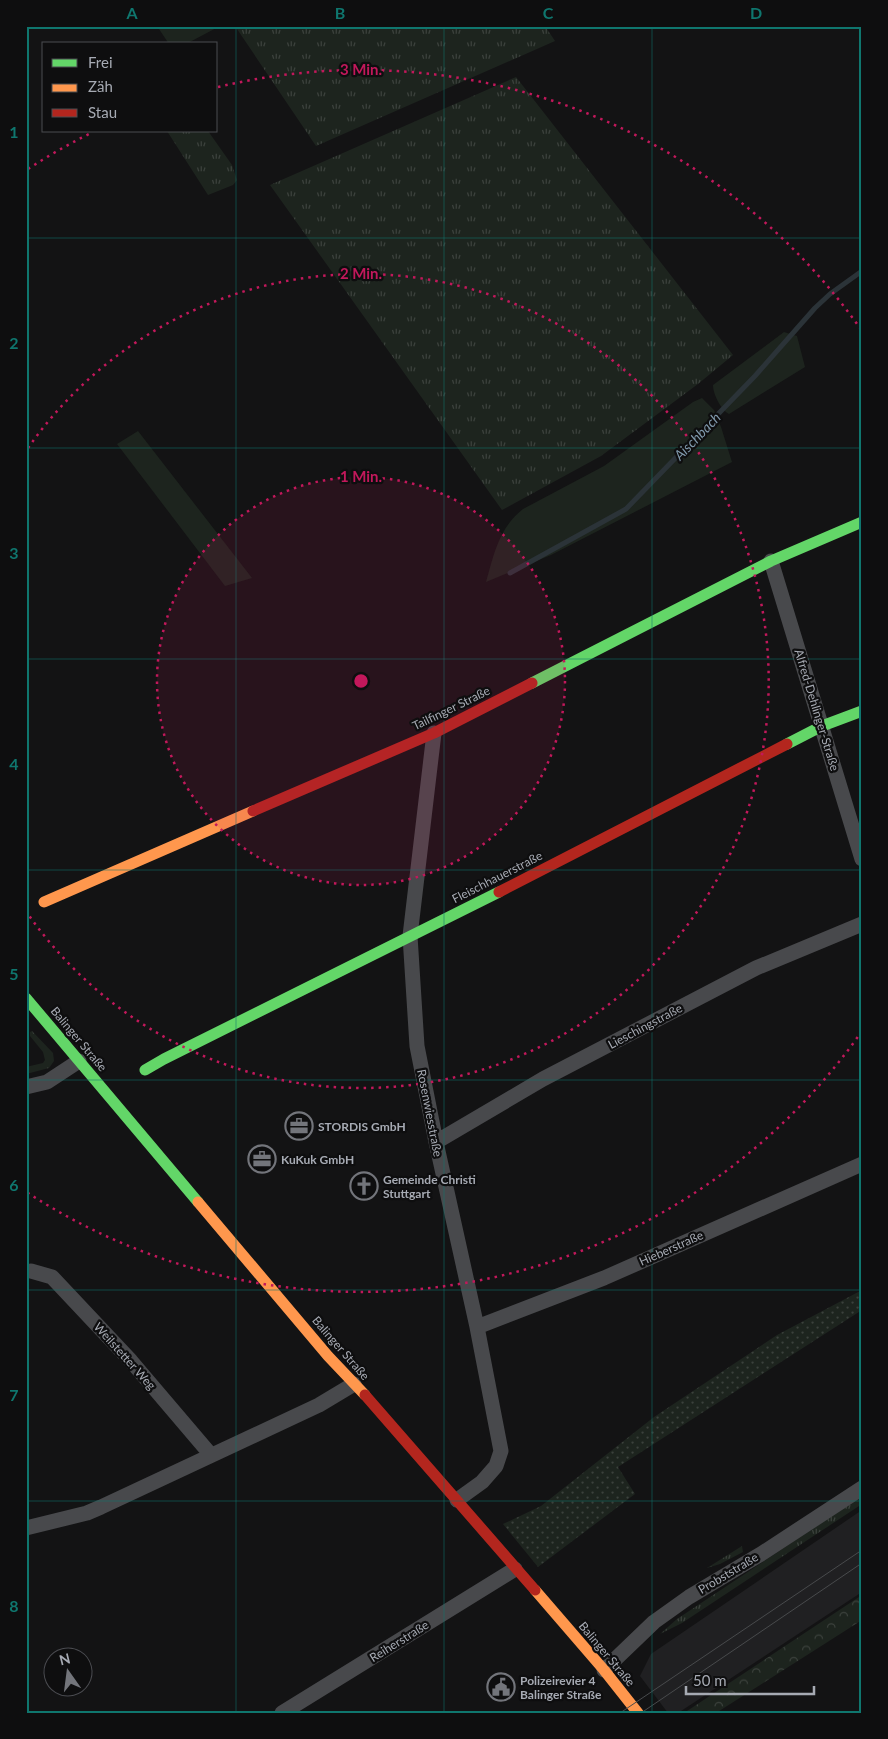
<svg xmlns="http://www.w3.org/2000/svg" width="888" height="1739" viewBox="0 0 888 1739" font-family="Lato,sans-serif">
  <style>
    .built { fill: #202022 }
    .grass { fill: url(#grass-tufts) }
    .forest { fill: url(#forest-crowns) }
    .park { fill: url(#park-dots) }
    .garden { fill: #1d241e }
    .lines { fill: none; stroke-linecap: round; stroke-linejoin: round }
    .stream { stroke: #2b3338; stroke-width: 5 }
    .street { stroke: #48494c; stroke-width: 15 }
    .fast { stroke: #63d668; stroke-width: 11 }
    .slow { stroke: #ff974d; stroke-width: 11 }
    .jam { stroke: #b3261e; stroke-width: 11 }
    .tram { stroke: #484a4c; stroke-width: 1 }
    .grid { fill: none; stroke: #0f766e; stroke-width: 1; stroke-opacity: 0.55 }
    .ring { fill: none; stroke: #c2185b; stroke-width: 2.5; stroke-dasharray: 2.5 5 }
    .labels { text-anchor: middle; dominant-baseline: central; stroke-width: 4.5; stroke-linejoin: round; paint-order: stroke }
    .street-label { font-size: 12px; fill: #a6aab3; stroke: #0e0e0f }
    .poi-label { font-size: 12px; font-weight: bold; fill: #a6aab3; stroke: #0e0e0f; text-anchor: start }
    .water-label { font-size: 14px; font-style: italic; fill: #8099ac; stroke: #0e0e0f }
    .centre { fill: #c2185b; stroke: #0e0e0f; stroke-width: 2.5 }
    .ring-label { font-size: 15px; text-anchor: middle; font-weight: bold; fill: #c2185b; stroke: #0e0e0f; stroke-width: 4.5; stroke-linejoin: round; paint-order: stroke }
    .neatline { fill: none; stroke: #0f766e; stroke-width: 2 }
    .grid-label { font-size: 16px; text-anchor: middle; font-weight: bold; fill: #0f766e }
  </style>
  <defs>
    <pattern id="grass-tufts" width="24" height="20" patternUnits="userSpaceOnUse" patternTransform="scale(1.25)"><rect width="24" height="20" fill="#1d241e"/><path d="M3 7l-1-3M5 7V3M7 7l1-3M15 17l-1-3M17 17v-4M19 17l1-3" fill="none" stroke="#3b413c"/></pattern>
    <pattern id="forest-crowns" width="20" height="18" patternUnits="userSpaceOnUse" patternTransform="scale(1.25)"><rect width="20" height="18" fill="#1d241e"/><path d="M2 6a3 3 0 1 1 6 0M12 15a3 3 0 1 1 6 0" fill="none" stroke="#3b413c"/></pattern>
    <pattern id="park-dots" width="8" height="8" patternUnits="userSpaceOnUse" patternTransform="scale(1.25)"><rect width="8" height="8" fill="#1d241e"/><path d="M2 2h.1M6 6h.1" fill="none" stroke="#3b413c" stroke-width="1.8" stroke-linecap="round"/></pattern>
  </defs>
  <rect width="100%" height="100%" fill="#131314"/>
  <path class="built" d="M 862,1510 L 862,1592 L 678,1713 L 668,1713 L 640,1676 L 651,1654 Z"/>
  <path class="grass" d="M 235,26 L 545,26 L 555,41 L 316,146 Z
    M 516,77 L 733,355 L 698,384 L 601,456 L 502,510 L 270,185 Z
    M 167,131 L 208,131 L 232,165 L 237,180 L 233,185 L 208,195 Z
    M 32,1031 L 53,1053 L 54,1061 L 49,1068 L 26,1074 L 26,1067 L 43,1063 L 45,1060 L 43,1052 L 30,1036 L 30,1032 Z
    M 862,1496 L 862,1504 L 682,1623 L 660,1634 L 677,1619 Z
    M 742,1546 L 743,1552 L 720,1564 L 707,1568 Z"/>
  <path class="forest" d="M 862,1595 L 862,1620 L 716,1713 L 684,1713 Z"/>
  <path class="park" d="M 862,1290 L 862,1310 L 618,1467 L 635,1494 L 538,1567 L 503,1524 L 541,1506 L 654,1417 L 777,1335 Z"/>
  <path class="garden" d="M 157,26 L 220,26 L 186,44 L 169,44 Z
    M 784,332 L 797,336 L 805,367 L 729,414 C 721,410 713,394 713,385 Z
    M 702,398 L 714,410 L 721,427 L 732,462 L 551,555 L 486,582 C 494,554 499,528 523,509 L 604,466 L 693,402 Z
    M 138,431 L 252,578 L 225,586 L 117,444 Z"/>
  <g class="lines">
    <path class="stream" d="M 510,573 L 626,509 L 755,376 L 815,308 L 830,294 L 862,271"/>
    <path class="street" d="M 771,561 L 862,859
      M 434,733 L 410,936 L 417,1046 L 436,1142 L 477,1327 L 501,1451 L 496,1466 L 482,1482 L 457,1500
      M 26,1087 L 47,1082 L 79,1061
      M 436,1142 L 543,1079 L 756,968 L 862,924
      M 31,1271 L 52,1277 L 131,1361 L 211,1455
      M 477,1327 L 604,1278 L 862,1164
      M 26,1528 L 87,1513 L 101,1507 L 319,1405 L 354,1384
      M 604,1670 L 654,1622 L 689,1597 L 761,1554 L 862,1488
      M 282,1713 L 515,1569"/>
    <path class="fast" d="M 532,683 L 771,561 L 862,522
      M 787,744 L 822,726 L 862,711
      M 26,998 L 198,1202
      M 145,1070 L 164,1059 L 499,892"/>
    <path class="slow" d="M 44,902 L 253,811
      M 198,1202 L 328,1356 L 365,1395
      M 535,1590 L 604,1670 L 638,1713"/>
    <path class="jam" d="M 253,811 L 434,733 L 532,683
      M 499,892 L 787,744
      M 365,1395 L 535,1590"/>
    <path class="tram" d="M 620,1713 L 862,1550
      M 641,1713 L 862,1563"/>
  </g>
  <path class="grid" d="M 236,26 L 236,1713M 444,26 L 444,1713M 652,26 L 652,1713M 26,238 L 862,238M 26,448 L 862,448M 26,659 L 862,659M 26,870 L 862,870M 26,1080 L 862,1080M 26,1290 L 862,1290M 26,1501 L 862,1501"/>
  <circle cx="361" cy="681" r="204" fill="#c2185b" fill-opacity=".12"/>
  <g class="ring">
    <circle cx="361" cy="681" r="204"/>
    <path d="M28 448A407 407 0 1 1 28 914"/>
    <path d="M862 1031A611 611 0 0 1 28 1193M28 169A611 611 0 0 1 93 132M218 87A611 611 0 0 1 862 331"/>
  </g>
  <defs>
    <g id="office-ring" transform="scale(1.4375)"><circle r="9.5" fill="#0e0e0f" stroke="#73757b" stroke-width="1.5"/><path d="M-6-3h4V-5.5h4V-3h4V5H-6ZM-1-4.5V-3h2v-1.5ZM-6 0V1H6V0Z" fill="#73757b"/></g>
    <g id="church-ring" transform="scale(1.4375)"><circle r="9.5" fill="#0e0e0f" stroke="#73757b" stroke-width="1.5"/><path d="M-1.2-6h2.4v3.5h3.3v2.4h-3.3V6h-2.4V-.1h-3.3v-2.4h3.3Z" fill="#73757b"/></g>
    <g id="civic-ring" transform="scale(1.4375)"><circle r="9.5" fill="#0e0e0f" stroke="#73757b" stroke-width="1.5"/><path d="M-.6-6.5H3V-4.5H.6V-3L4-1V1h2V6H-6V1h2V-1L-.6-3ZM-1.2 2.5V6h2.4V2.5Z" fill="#73757b"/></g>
  </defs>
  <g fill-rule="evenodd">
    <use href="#office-ring" x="299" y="1126"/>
    <use href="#office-ring" x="262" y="1159"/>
    <use href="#church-ring" x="364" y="1186"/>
    <use href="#civic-ring" x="501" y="1687"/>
  </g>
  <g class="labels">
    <g class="street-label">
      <text transform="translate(451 708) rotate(-26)">Tailfinger Straße</text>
      <text transform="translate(817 710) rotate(73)">Alfred-Dehlinger-Straße</text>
      <text transform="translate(497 877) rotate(-27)">Fleischhauerstraße</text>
      <text transform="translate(645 1026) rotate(-28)">Lieschingstraße</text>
      <text transform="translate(79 1039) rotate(50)">Balinger Straße</text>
      <text transform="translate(430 1113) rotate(79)">Rosenwiesstraße</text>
      <text transform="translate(671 1248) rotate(-24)">Hieberstraße</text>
      <text transform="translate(341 1348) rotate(49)">Balinger Straße</text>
      <text transform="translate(125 1356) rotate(48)">Weilstetter Weg</text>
      <text transform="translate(728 1573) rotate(-31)">Probststraße</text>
      <text transform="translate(399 1641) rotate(-32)">Reiherstraße</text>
      <text transform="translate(607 1654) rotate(50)">Balinger Straße</text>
    </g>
    <g class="poi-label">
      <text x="318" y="1126">STORDIS GmbH</text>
      <text x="281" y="1159">KuKuk GmbH</text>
      <text x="383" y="1179">Gemeinde Christi<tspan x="383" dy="14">Stuttgart</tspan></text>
      <text x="520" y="1680">Polizeirevier 4<tspan x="520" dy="14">Balinger Straße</tspan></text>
    </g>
    <g class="water-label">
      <text transform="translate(697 436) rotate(-46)">Aischbach</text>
    </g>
  </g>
  <circle cx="361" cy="681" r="8" class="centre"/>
  <g class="ring-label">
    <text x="361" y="75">3 Min.</text>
    <text x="361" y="279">2 Min.</text>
    <text x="361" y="482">1 Min.</text>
  </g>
  <rect width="888" height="1739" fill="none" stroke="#0e0e0f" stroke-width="55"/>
  <rect x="42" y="42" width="175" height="90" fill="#0e0e0f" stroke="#4b4c51"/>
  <rect x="52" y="59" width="25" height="8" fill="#63d668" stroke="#4b4c51"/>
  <text x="88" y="68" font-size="15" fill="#a6aab3">Frei</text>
  <rect x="52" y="84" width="25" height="8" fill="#ff974d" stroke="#4b4c51"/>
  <text x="88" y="92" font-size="15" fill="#a6aab3">Zäh</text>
  <rect x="52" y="109" width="25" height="8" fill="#b3261e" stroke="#4b4c51"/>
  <text x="88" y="118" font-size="15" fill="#a6aab3">Stau</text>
  <g transform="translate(68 1672) rotate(346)"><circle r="24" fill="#0e0e0f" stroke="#4b4c51"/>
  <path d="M0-4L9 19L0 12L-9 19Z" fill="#73757b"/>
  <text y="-8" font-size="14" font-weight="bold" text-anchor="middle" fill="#a6aab3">N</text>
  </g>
  <path d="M686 1686v8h128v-8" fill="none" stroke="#a6aab3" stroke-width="2.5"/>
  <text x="693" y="1686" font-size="15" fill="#a6aab3" stroke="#0e0e0f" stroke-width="4" paint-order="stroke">50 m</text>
  <rect x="28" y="28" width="832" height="1684" class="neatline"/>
  <g class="grid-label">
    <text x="132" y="19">A</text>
    <text x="340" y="19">B</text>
    <text x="548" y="19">C</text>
    <text x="756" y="19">D</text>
    <text x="14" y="138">1</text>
    <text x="14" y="349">2</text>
    <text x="14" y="559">3</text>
    <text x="14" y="770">4</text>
    <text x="14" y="980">5</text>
    <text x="14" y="1191">6</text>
    <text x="14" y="1401">7</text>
    <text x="14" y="1612">8</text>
  </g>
</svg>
